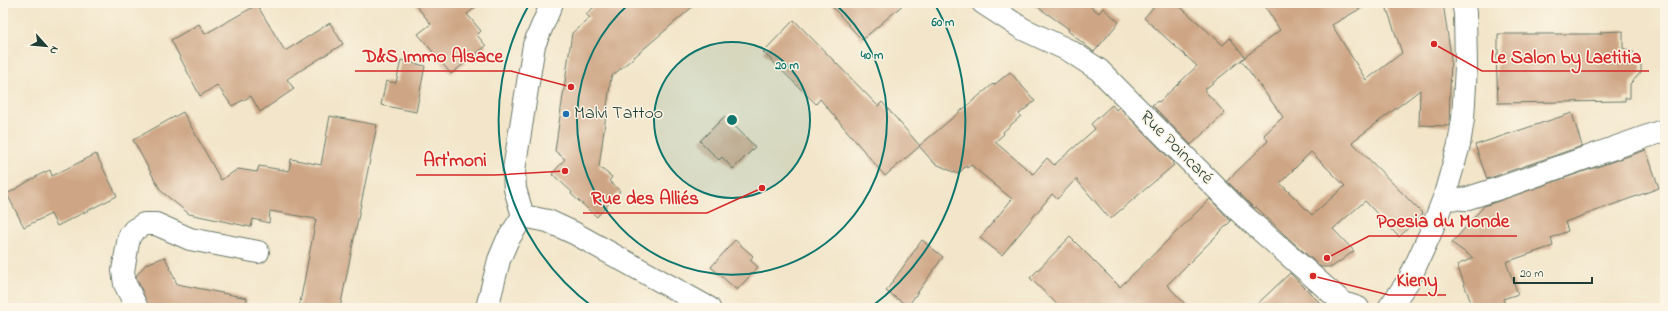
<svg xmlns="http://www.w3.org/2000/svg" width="1668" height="311" viewBox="0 0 1668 311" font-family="'Indie Flower',sans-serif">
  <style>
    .building { fill: #cea685; fill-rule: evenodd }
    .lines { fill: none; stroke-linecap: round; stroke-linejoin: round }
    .minor-casing { stroke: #697868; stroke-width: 24 }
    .minor { stroke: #fff; stroke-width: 22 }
    .ring { fill: none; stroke: #0f766e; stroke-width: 2 }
    .poi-dot { fill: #1f6fb2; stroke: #fcf5e5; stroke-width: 1.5 }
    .labels { text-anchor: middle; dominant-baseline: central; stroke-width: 3; stroke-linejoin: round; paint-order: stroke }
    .poi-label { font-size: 18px; fill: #1f3d34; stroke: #fcf5e5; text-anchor: start }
    .street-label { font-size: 18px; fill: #1f3d34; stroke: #fcf5e5 }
    .centre { fill: #0f766e; stroke: #fcf5e5; stroke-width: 2 }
    .ring-label { font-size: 12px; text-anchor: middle; font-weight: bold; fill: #0f766e; stroke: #fcf5e5; stroke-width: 3; stroke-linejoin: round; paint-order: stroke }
    .leader { fill: none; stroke: #d62828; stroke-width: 1.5 }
    .callout-dot { fill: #d62828; stroke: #fcf5e5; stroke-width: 1.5 }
    .callout-label { font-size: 19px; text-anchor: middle; font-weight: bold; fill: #d62828; stroke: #fcf5e5; stroke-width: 3; stroke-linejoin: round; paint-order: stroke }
  </style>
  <rect width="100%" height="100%" fill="#fcf5e5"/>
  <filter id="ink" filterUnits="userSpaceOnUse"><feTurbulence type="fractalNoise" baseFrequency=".025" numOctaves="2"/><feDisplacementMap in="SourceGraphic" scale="8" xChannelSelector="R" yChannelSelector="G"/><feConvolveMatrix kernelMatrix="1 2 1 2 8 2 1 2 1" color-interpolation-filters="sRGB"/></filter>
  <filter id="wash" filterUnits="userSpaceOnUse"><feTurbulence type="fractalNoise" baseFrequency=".012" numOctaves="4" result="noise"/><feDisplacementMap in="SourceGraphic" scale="16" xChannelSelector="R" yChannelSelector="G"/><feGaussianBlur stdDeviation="0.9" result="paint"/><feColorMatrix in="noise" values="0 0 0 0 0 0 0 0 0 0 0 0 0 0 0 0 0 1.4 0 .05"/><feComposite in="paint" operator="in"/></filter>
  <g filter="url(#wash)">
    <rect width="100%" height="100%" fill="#f2e5c9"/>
    <g id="blocks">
      <path class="building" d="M 414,3 L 481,3 L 467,14 L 481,31 L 477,35 L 486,46 L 451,74 L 418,34 L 431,24 Z
        M 599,3 L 697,3 L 611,77 L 599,167 L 612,177 L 609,181 L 620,191 L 597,217 L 571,194 L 572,192 L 552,174 L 565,159 L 555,151 L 572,33 L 590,18 L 586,14 Z
        M 829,3 L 905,3 L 862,40 Z
        M 1032,3 L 1086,3 L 1099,13 L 1103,8 L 1119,22 L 1094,52 L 1068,31 L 1069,29 Z
        M 1157,3 L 1176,3 L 1223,45 L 1230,38 L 1245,57 L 1204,90 L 1225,113 L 1191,145 L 1152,105 L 1158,101 L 1159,102 L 1197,66 L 1144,18 Z
        M 1263,3 L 1370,3 L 1332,25 L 1366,80 L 1402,53 L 1385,3 L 1443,3 L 1451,57 L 1449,126 L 1419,125 L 1420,90 L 1352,142 L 1423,214 L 1399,237 L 1365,201 L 1333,229 L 1354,251 L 1332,267 L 1321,267 L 1286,236 L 1256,207 L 1254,208 L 1227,181 L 1268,141 L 1264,135 L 1283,117 L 1241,60 L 1280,30 ZM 1311,152 L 1345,186 L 1312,215 L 1280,183 Z
        M 257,5 L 285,51 L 330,23 L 343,44 L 287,79 L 294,89 L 260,112 L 251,96 L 232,106 L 217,85 L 200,96 L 171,40 L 199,24 L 205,34 Z
        M 794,20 L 878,106 L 882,102 L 920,146 L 885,176 L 820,99 L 816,104 L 763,52 Z
        M 1623,31 L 1623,48 L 1633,52 L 1638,56 L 1641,65 L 1641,72 L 1630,84 L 1630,98 L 1625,98 L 1625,101 L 1498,103 L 1496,54 L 1498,54 L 1498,34 L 1601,34 L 1601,32 Z
        M 401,60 L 425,66 L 416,112 L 381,105 L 386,81 L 396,83 Z
        M 1010,72 L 1035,101 L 1019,114 L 1021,116 L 1003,132 L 1004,134 L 995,142 L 1033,174 L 1047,158 L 1054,165 L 1095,129 L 1091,124 L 1112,105 L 1116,110 L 1119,107 L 1173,162 L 1172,163 L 1174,165 L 1110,219 L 1076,179 L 1057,199 L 1052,194 L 1002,255 L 980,238 L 1012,199 L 971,165 L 967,168 L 966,166 L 958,174 L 934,163 L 919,146 L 993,84 L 994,85 Z
        M 183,112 L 221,180 L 238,169 L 257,172 L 259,166 L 289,171 L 291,159 L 321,165 L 330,116 L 377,125 L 340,308 L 299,308 L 316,219 L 270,211 L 269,223 L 253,219 L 251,227 L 189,214 L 161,191 L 133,140 Z
        M 1572,113 L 1582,146 L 1487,179 L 1475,145 Z
        M 725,116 L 755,147 L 733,169 L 722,157 L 719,160 L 700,141 Z
        M 1646,150 L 1659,188 L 1565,222 L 1568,231 L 1551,238 L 1553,246 L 1506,262 L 1518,294 L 1503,299 L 1506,308 L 1473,308 L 1457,265 L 1473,258 L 1452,243 L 1484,206 Z
        M 96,154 L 117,196 L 57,226 L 51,214 L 24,227 L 7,194 L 39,175 L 50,170 L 52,176 Z
        M 1210,199 L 1231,221 L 1167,285 L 1189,308 L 1061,308 L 1030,278 L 1070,237 L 1120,287 Z
        M 735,240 L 753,256 L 750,260 L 758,267 L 737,290 L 711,267 Z
        M 922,240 L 943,257 L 908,306 L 886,291 Z
        M 165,257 L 177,284 L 247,298 L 246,308 L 149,308 L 136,276 L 146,264 Z
        M 1290,273 L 1325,308 L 1253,308 Z"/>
    </g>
  </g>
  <g filter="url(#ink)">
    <use href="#blocks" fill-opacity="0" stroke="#697868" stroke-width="1"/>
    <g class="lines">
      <g class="minor-casing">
        <path id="minor" d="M 983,3 L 1023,29 L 1070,51 L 1099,70 L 1242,214 L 1343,303 L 1358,308
          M 1444,198 L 1465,199 L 1503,187 L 1665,130
          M 523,216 L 515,189 L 514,170 L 534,45 L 552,3
          M 523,216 L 548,221 L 574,233 L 709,308
          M 137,308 L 125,284 L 123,271 L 129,237 L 134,230 L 144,224 L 156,224 L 190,239 L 258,252
          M 487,308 L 499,260 L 507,241 L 523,216
          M 1389,308 L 1409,280 L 1430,234 L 1444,198 L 1459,145 L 1463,119 L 1466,67 L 1465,13 L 1463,3"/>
      </g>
      <use href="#minor" class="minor"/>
    </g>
  </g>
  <circle cx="732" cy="120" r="78" fill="#0f766e" fill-opacity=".12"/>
  <g class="ring">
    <circle cx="732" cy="120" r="78"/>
    <path d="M834 3A155 155 0 1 1 630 3"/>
    <path d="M593 307A233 233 0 0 1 530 3M934 3A233 233 0 0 1 871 307"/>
  </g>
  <circle class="poi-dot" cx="566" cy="114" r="4"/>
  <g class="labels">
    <g class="poi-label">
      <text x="574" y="114">Malvi Tattoo</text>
    </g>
    <g class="street-label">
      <text transform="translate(1176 148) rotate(45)">Rue Poincaré</text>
    </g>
  </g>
  <circle cx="732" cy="120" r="6" class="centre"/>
  <g class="ring-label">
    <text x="943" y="26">60 m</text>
    <text x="872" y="59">40 m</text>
    <text x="787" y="69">20 m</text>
  </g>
  <path class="leader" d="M571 87L511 71H355M1434 44L1482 71H1649M565 171L495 175H416M762 188L707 213H583M1327 258L1369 236H1517M1313 276L1389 295H1446"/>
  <g class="callout-dot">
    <circle cx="571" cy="87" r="4"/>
    <circle cx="1434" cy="44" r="4"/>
    <circle cx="565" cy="171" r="4"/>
    <circle cx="762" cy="188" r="4"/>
    <circle cx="1327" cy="258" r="4"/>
    <circle cx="1313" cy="276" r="4"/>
  </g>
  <g class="callout-label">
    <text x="433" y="62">D&amp;S Immo Alsace</text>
    <text x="1566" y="63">Le Salon by Laetitia</text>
    <text x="455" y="166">Art'moni</text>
    <text x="645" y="204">Rue des Alliés</text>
    <text x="1443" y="227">Poesia du Monde</text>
    <text x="1417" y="286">Kieny</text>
  </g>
  <rect width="1668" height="311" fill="none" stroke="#fcf5e5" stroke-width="16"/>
  <g transform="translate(46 46) rotate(117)" stroke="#fcf5e5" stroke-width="3" paint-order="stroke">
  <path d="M0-3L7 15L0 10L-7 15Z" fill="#1f3d34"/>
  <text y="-6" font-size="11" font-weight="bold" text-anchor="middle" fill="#1f3d34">N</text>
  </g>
  <path d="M1514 277v6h78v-6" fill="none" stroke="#1f3d34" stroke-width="2"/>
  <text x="1520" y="277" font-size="12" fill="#1f3d34" stroke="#fcf5e5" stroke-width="3" paint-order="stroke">20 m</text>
</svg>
